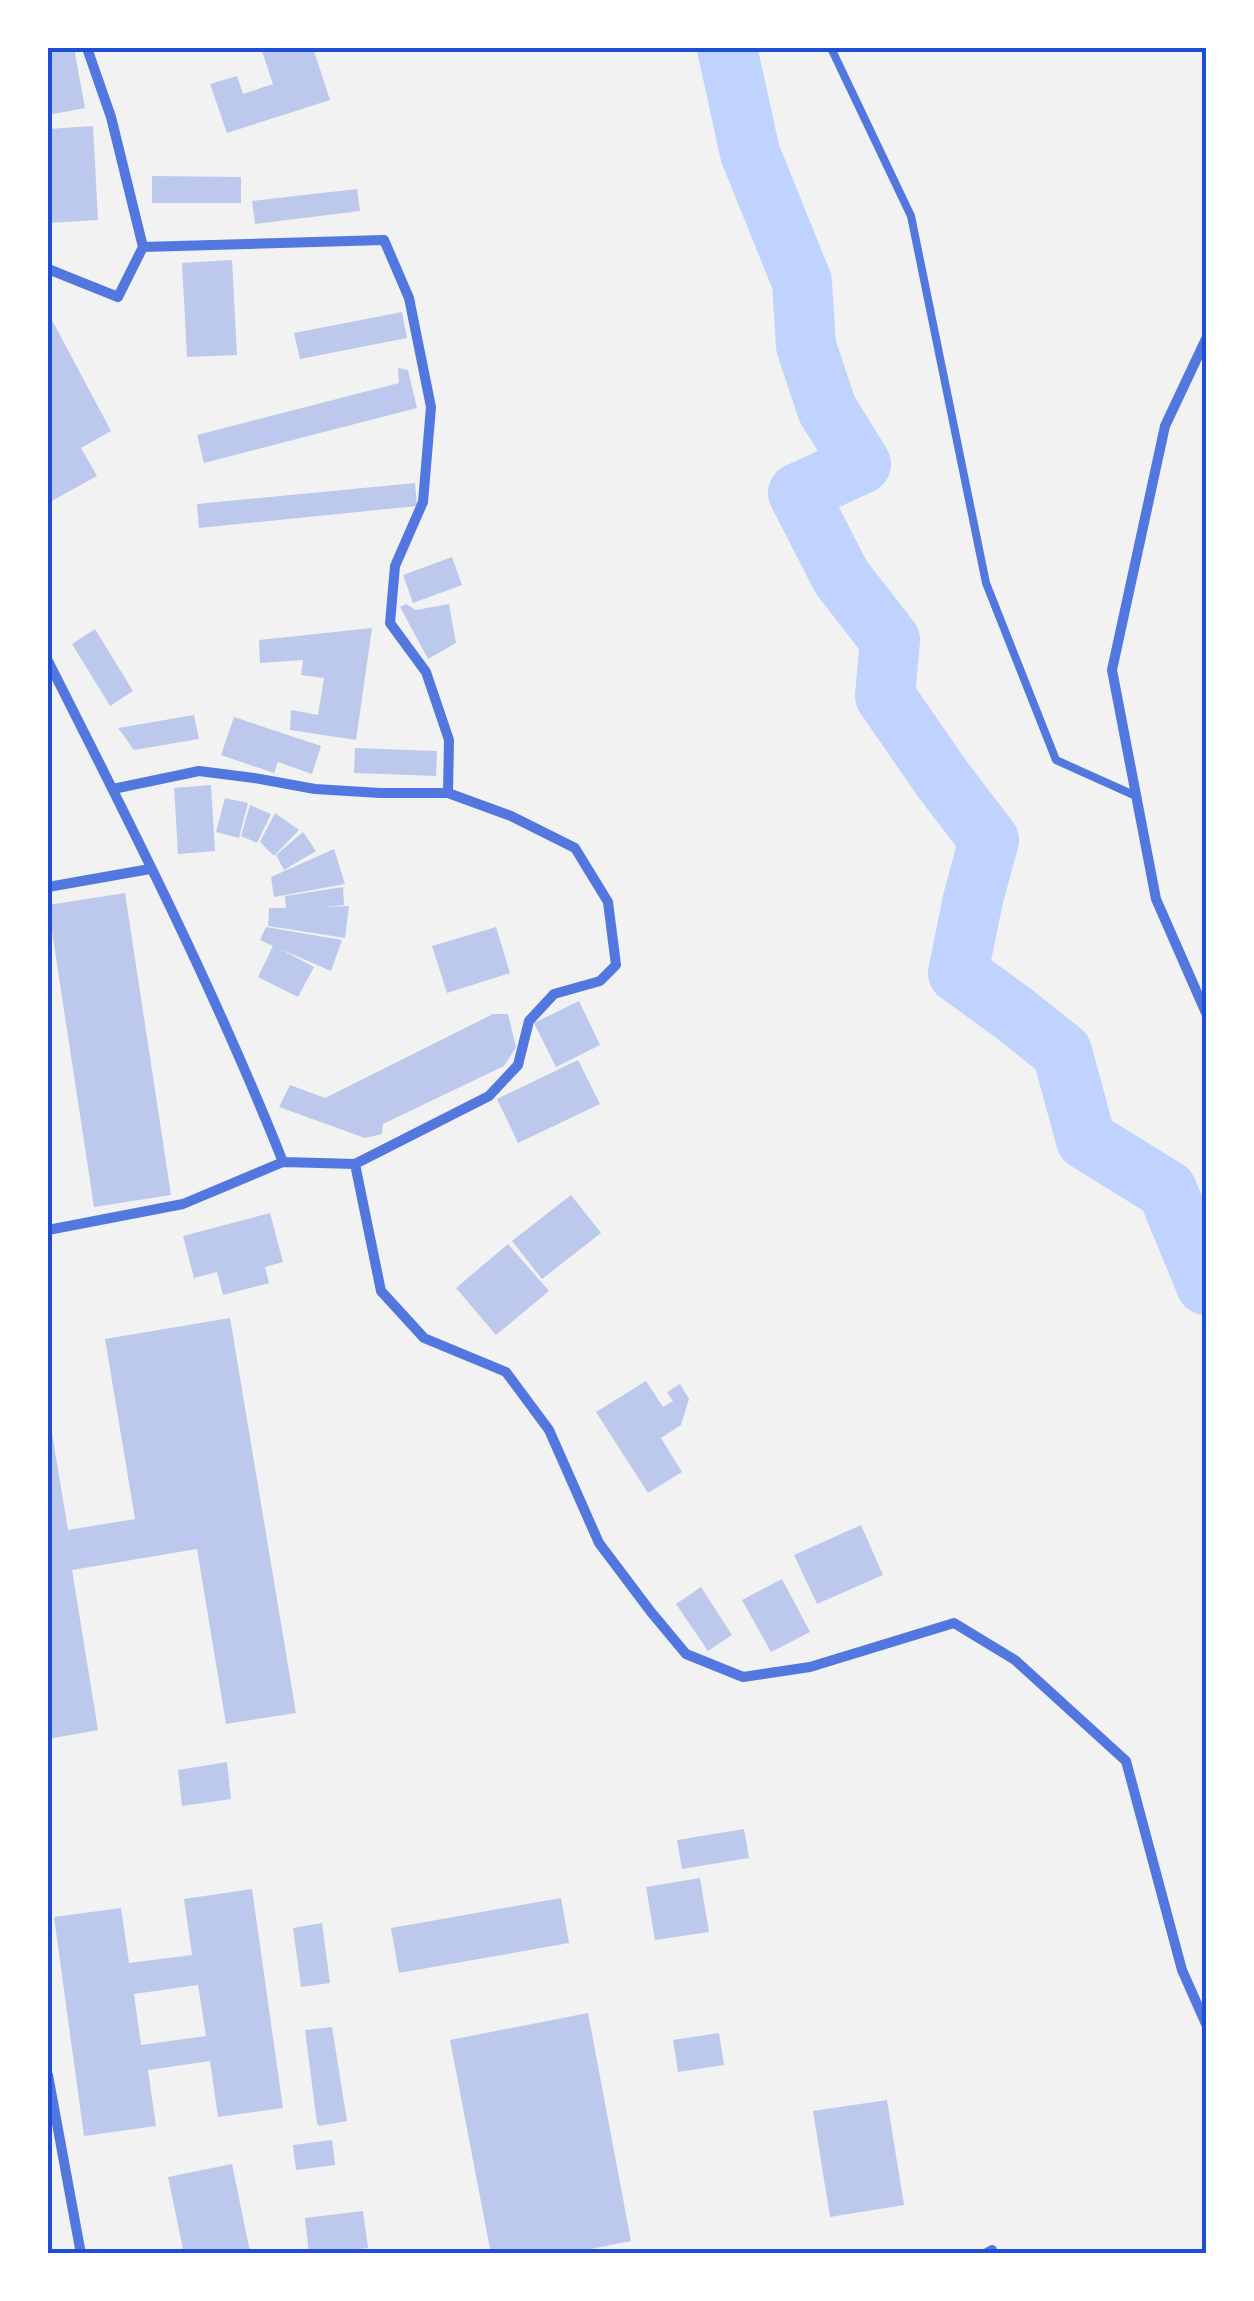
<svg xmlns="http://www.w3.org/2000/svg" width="1254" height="2301" viewBox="0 0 1254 2301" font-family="Barlow,sans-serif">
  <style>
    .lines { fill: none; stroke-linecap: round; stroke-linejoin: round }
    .river { stroke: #bfd3fe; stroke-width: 60 }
    .building { fill: #bdc9ec; fill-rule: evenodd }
    .service { stroke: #5277de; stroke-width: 8 }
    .minor { stroke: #5277de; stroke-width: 10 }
    .neatline { fill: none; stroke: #1d4ed8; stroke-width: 4 }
  </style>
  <rect width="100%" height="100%" fill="#f2f2f2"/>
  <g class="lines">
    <path class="river" d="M 727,48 L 750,153 L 802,282 L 806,346 L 827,409 L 861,464 L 798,493 L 841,577 L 890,640 L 885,696 L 943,780 L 989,840 L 973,899 L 958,973 L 1013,1013 L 1062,1052 L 1086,1140 L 1167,1190 L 1206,1285"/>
  </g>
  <path class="building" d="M 48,48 L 74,48 L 85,108 L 48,115 Z
    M 261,48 L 313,48 L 330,100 L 227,133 L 210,84 L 237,76 L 243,94 L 273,84 Z
    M 93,126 L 98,220 L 48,223 L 48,129 Z
    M 152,176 L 241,177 L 241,203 L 152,203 Z
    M 357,189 L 360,211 L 255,224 L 252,201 Z
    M 232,260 L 237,355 L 187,357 L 182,263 Z
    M 402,312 L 407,338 L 300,359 L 294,333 Z
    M 53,322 L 111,431 L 81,448 L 97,476 L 48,503 L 48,325 Z
    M 398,368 L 408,370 L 417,408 L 204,463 L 197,435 L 399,383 Z
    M 415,483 L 417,506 L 199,528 L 197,504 Z
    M 452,557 L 462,585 L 413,603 L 403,575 Z
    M 406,604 L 416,610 L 449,604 L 456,643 L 428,659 L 400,607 Z
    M 372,628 L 356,740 L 290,730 L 291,710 L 318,715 L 324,678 L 301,675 L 303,660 L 260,663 L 259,640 Z
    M 95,629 L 133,691 L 110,706 L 72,644 Z
    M 194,715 L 199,739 L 134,750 L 118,728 Z
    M 234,717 L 321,746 L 312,774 L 278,762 L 274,773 L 221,755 Z
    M 355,748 L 437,751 L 436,776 L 354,773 Z
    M 211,785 L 215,851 L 178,854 L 174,788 Z
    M 225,798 L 248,803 L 239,838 L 216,832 Z
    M 250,805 L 271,814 L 257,843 L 241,836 Z
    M 275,813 L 299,830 L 274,856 L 260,842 Z
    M 303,832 L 316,851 L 284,870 L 276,855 Z
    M 334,849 L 345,884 L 274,897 L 271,877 Z
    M 343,887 L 344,905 L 324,907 L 349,906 L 345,938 L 268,926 L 269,908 L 286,908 L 285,896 Z
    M 125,893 L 171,1195 L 94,1207 L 48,905 Z
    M 266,927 L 342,940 L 331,971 L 280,949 L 314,967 L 298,997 L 258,977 L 273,946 L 260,940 Z
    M 496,927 L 510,973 L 447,993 L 432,946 Z
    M 579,1001 L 600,1045 L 556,1067 L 534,1023 Z
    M 493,1014 L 508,1014 L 516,1047 L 504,1066 L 383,1124 L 382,1134 L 365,1138 L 279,1107 L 290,1085 L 325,1098 Z
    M 578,1060 L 600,1104 L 518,1143 L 497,1099 Z
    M 571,1195 L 601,1233 L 542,1279 L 512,1241 Z
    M 270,1213 L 283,1262 L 265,1267 L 269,1283 L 223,1295 L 217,1272 L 194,1278 L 183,1236 Z
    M 508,1244 L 549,1291 L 496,1335 L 456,1288 Z
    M 230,1318 L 296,1713 L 226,1724 L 197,1549 L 72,1570 L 98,1730 L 48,1739 L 48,1421 L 50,1421 L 68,1530 L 135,1519 L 105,1339 Z
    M 646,1381 L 663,1407 L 673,1401 L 667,1392 L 680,1384 L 689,1399 L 681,1425 L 661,1438 L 682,1472 L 648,1493 L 596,1412 Z
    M 861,1525 L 883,1575 L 817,1604 L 794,1555 Z
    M 782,1579 L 810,1632 L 771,1652 L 742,1600 Z
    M 701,1587 L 732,1635 L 708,1651 L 676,1604 Z
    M 227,1762 L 231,1799 L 182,1806 L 178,1770 Z
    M 744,1829 L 749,1858 L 682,1869 L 677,1840 Z
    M 700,1878 L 709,1932 L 655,1940 L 646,1887 Z
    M 252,1889 L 283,2108 L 218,2117 L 210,2061 L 148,2070 L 156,2126 L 84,2136 L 54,1917 L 121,1908 L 129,1963 L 192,1955 L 184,1899 ZM 198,1985 L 206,2036 L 141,2045 L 134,1994 Z
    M 561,1898 L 569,1943 L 399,1973 L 391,1928 Z
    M 322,1923 L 330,1983 L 301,1987 L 293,1928 Z
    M 588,2013 L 631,2241 L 565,2254 L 491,2254 L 450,2040 Z
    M 332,2027 L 347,2121 L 319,2126 L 317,2123 L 305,2030 Z
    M 719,2033 L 724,2065 L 678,2072 L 673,2040 Z
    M 887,2100 L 904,2205 L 830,2217 L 813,2111 Z
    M 332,2140 L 335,2165 L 296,2170 L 293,2145 Z
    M 232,2164 L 250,2252 L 184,2254 L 168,2177 Z
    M 363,2211 L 368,2248 L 309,2254 L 305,2218 Z"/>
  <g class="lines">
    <path class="service" d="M 831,48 L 911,216 L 986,583 L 1056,760 L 1136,796"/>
    <path class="minor" d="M 87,48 L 111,117 L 143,247
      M 48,269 L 118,297 L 143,247
      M 1206,339 L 1165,426 L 1112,670 L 1156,899 L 1206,1013
      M 48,661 C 131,825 215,991 283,1162
      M 113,789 L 199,771 L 254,778 L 315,789 L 380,793 L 448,793 L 449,740 L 426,672 L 390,623 L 395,566 L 423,502 L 431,407 L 409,298 L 384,240 L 143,247
      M 48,887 L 150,869
      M 355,1164 L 381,1291 L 424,1338 L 506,1372 L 549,1430 L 599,1543 L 651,1612 L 686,1654 L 743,1677 L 810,1667 L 954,1623 L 1015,1660 L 1126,1761 L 1182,1970 L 1206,2024
      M 48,1230 L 183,1204 L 283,1162 L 355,1164 L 489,1096 L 518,1065 L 529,1021 L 554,994 L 600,981 L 616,965 L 608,902 L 575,848 L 511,816 L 448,793
      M 48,2075 L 81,2254
      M 985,2254 L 992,2250"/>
  </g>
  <rect width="1254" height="2301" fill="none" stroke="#ffffff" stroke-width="100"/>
  <rect x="50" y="50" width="1154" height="2201" class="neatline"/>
</svg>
